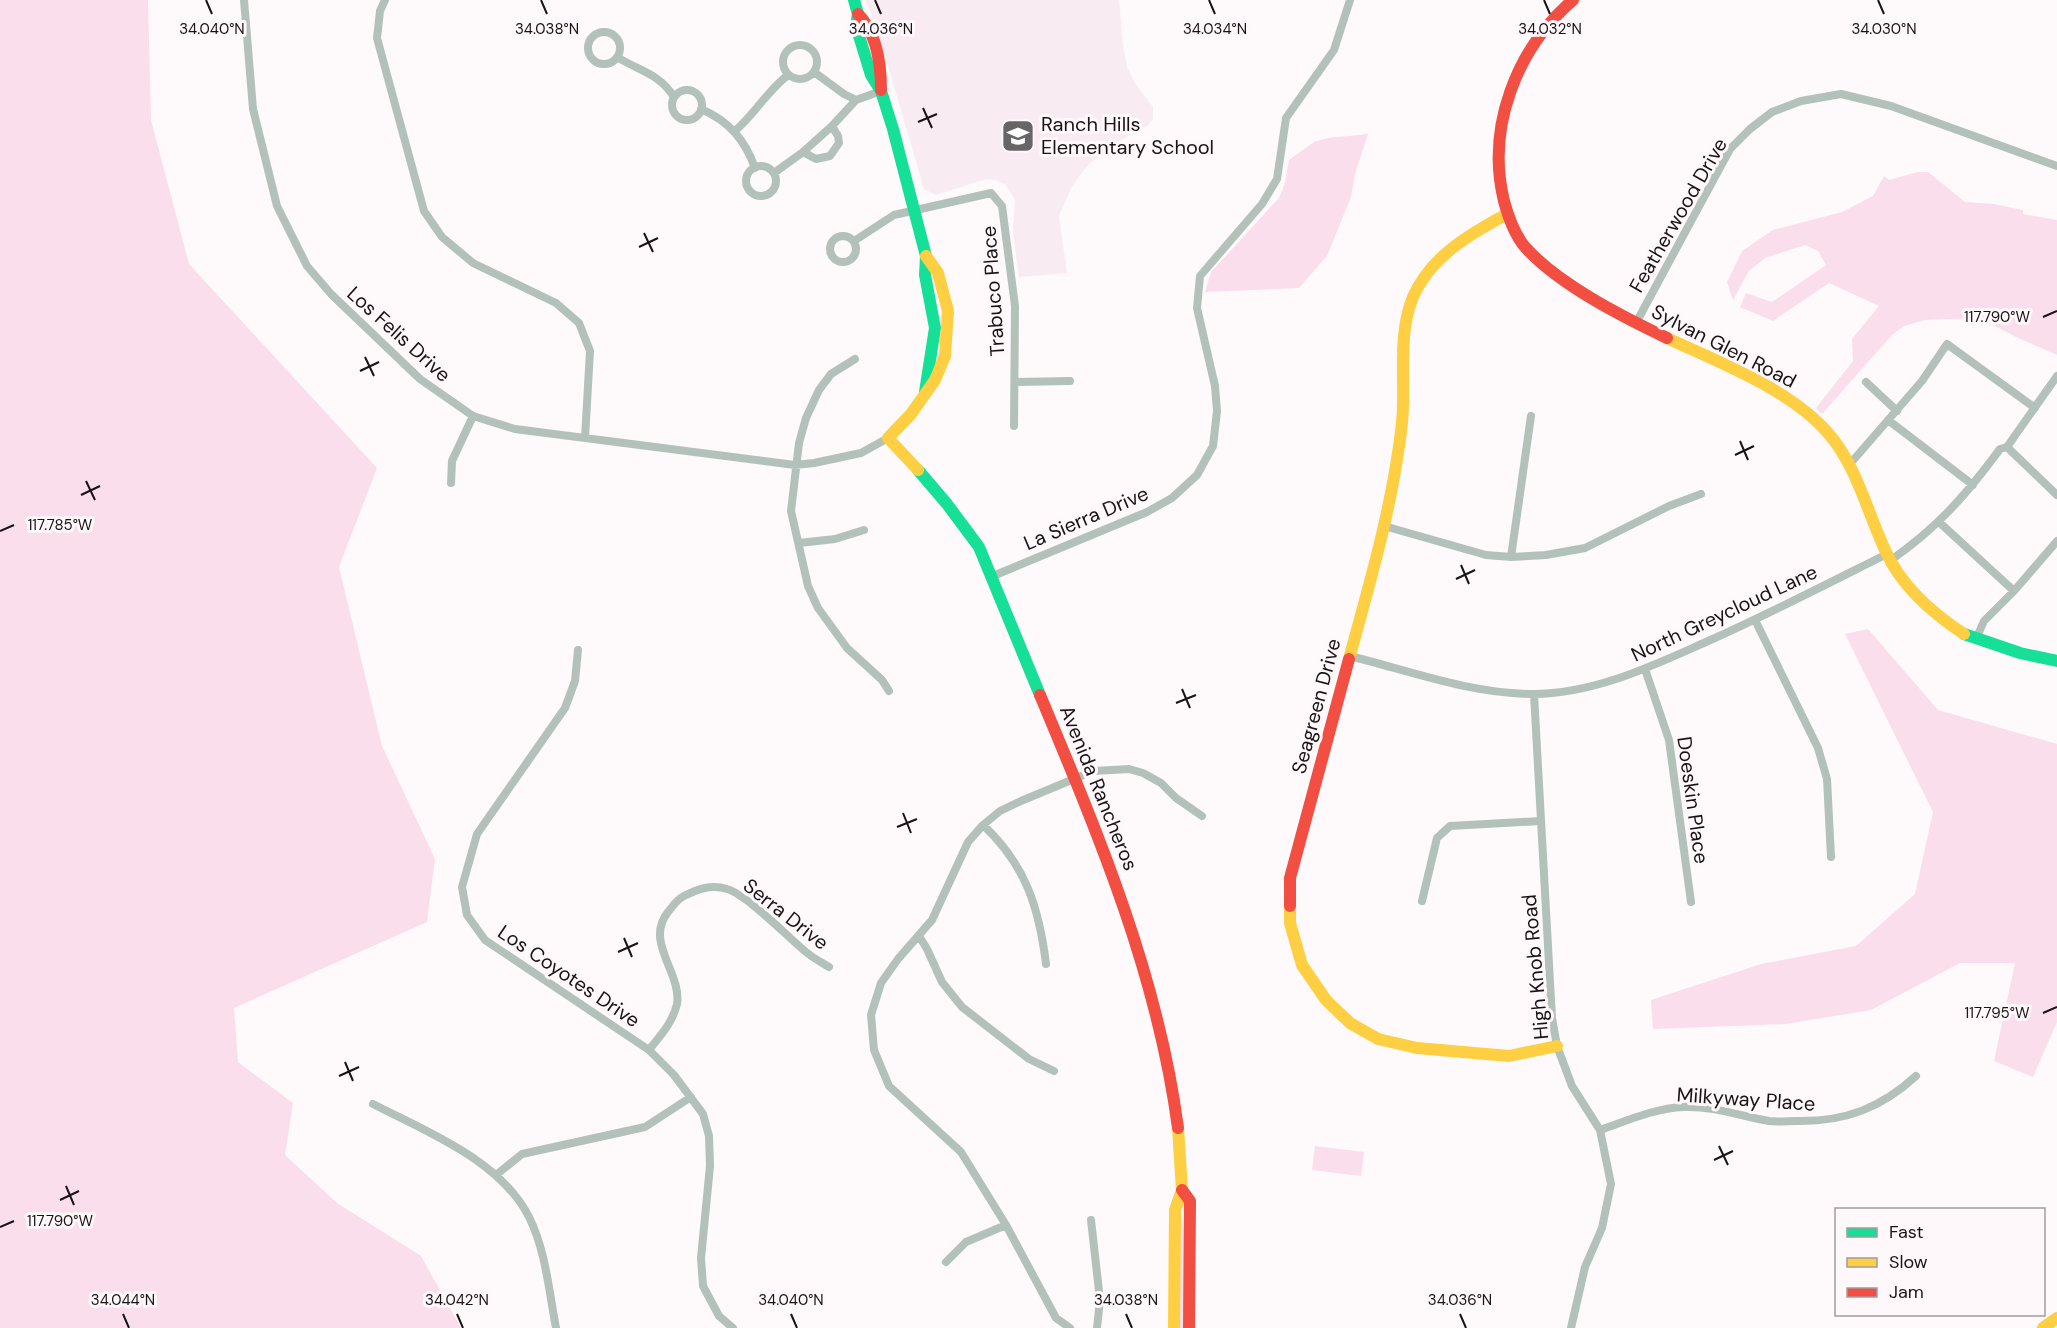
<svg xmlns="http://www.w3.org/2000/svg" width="2057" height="1328" viewBox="0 0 2057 1328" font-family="'DM Sans',sans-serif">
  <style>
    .built { fill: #f8ecf2 }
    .green { fill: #fadeec }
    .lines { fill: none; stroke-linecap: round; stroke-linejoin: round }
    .street { stroke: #b2c2ba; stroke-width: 8 }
    .fast { stroke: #16e098; stroke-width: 12 }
    .slow { stroke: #ffcf43; stroke-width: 12 }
    .jam { stroke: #f24e42; stroke-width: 12 }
    .ticks { fill: none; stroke: #191316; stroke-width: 2 }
    .labels { text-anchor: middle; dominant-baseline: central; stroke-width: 6; stroke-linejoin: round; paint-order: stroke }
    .poi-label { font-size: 20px; fill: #191316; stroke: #fff8fb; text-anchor: start }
    .street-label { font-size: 20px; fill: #191316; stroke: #fff8fb }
    .ticks-label { font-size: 15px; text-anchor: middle; fill: #191316; stroke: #fff8fb; stroke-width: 6; stroke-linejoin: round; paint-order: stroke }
  </style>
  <rect width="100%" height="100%" fill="#fef9fb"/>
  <path class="built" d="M 866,0 L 1119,0 L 1123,46 L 1127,67 L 1135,83 L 1153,107 L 1153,119 L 1147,126 L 1118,142 L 1089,164 L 1072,186 L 1059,216 L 1067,273 L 1019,277 L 1013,232 L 1015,200 L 1005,184 L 995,180 L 986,179 L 936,195 L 924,189 L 877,28 Z"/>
  <path class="green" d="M 0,0 L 148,0 L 151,120 L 189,264 L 377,468 L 339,567 L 382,746 L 435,859 L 427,922 L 234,1008 L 238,1062 L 293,1103 L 285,1155 L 337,1203 L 421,1256 L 461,1328 L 0,1328 Z
    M 1368,134 L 1355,174 L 1351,197 L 1327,256 L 1299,288 L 1205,292 L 1211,272 L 1279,198 L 1285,183 L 1289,160 L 1314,142 L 1328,138 Z
    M 1918,172 L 1928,172 L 1965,202 L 1994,204 L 2023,210 L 2023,214 L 2057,220 L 2057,355 L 2016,337 L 1980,318 L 1925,320 L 1904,326 L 1892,335 L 1822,414 L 1816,408 L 1853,361 L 1852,339 L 1879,306 L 1829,283 L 1773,321 L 1740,307 L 1746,293 L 1772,302 L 1826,265 L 1818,251 L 1805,245 L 1765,258 L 1749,271 L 1733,300 L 1727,282 L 1742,251 L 1773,230 L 1842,212 L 1873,196 L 1884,176 L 1889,180 Z
    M 1868,629 L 1938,710 L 2057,744 L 2057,1022 L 2033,1077 L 1994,1061 L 2015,963 L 1960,963 L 1871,1010 L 1786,1024 L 1653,1029 L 1651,1000 L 1761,964 L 1856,946 L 1915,894 L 1933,812 L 1845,634 Z
    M 1315,1146 L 1364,1152 L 1361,1176 L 1312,1170 Z
    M 1180,1202 L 1186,1245 L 1187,1328 L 1177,1328 Z"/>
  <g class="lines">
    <path class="street" d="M 244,0 L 253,109 L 277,206 L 307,266 L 331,294 L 420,379 L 473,416 L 515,429 L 795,465 L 814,463 L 861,453 L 888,438
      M 385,0 L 380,11 L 377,38 L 424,211 L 442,237 L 473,263 L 556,303 L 579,323 L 590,351 L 585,438
      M588 48a16 16 0 1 1 32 0a16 16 0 1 1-32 0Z
      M783 62a17 17 0 1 1 34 0a17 17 0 1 1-34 0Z
      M 617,57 C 639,71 659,73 674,97
      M 814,72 L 844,94 L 856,100
      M672 105a15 15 0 1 1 30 0a15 15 0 1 1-30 0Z
      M 701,109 C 729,121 745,140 755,168
      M 735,131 C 755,114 767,91 788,75
      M 803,152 L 816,159 L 830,156 L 839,143 L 838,136 L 832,126
      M746 181a15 15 0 1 1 30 0a15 15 0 1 1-30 0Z
      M 774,173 L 803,152 L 832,126 L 856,100 L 881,91
      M830 249a13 13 0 1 1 26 0a13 13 0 1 1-26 0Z
      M 854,241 L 894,215 L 991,193 L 1002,206 L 1015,306 L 1014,426
      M 1636,323 L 1730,149 L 1750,129 L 1772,112 L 1801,101 L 1841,94 L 1891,106 L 2057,166
      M 855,359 L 831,374 L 819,390 L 806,418 L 799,443 L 791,511 L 808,586 L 818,608 L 847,648 L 882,680 L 889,691
      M 2057,376 L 2007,447 L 2057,495
      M 1015,382 L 1070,381
      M 1866,382 L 1897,411
      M 1888,420 L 1973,485
      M 1849,465 L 1922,381 L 1947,344 L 2035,408
      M 451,483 L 452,461 L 473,416
      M 1939,522 L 2014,591
      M 1384,526 L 1486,555 L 1511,557 L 1546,555 L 1585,548 L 1669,506 L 1701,494
      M 799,543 L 835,539 L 864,530
      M 1511,557 L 1531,416
      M 1891,560 C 1938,527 1966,495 2000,449 L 2007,447
      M 993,576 L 1147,512 L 1172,498 L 1197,475 L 1213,446 L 1217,411 L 1215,386 L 1197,308 L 1200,276 L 1262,204 L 1277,179 L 1286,118 L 1334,50 L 1350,0
      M 1755,620 L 1818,748 L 1827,779 L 1831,857
      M 1976,639 L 1984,621 L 2014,591 L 2057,541
      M 578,650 L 575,681 L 565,708 L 477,834 L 462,887 L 467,915 L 485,940 L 649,1050 L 674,1075 L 703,1114 L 709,1136 L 710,1166 L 701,1258 L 703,1286 L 719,1316 L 733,1328
      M 1350,656 C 1410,671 1471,694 1533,694 C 1594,694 1652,666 1706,642 C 1767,615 1827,584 1887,554
      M 1645,669 L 1669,740 L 1691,902
      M 1534,694 L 1552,1018 L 1557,1046 L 1572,1086 L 1600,1130 L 1611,1184 L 1602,1228 L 1585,1267 L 1571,1328
      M 983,825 C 1026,865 1039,908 1046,964
      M 1422,901 L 1437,838 L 1450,826 L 1541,821
      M 919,936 L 927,949 L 942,982 L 962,1007 L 1029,1059 L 1054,1071
      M 649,1050 C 660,1036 673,1022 677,1004 C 682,973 644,942 668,912 C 673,906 676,900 684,896 C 698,889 711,884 727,889 C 746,894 789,938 806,952 C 813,958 821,962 829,967
      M 373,1104 C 427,1132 500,1160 529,1217 C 546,1251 549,1292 556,1328
      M 1600,1130 C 1626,1121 1655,1108 1684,1107 C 1714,1106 1740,1116 1769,1121 C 1778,1122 1788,1121 1796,1121 C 1845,1122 1881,1108 1916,1076
      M 496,1175 L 522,1154 L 645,1127 L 691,1097
      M 1091,1220 L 1100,1300 L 1097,1328
      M 946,1262 L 966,1242 L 1006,1225
      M 1070,1328 L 1056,1318 L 1006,1225 L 961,1152 L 889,1086 L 874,1050 L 871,1015 L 881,983 L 898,959 L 932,920 L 968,842 L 983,825 L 1000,811 L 1021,801 L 1093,771 L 1129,769 L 1143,773 L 1161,783 L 1176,798 L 1202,816"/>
    <path class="fast" d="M 854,0 L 858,14 L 856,26 L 871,75 L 881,91 L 893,129 L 926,256 L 925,275 L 935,328 L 925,392
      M 918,470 L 947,504 L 979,547 L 1040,695
      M 1964,634 L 2020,653 L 2057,661"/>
    <path class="slow" d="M 1667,338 C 1718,362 1790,389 1828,433 C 1857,466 1867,512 1886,552 C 1902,587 1932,613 1964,634
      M 918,470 L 888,438 L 911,414 L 935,380 L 945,356 L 948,311 L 938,273 L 926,256
      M 1349,659 C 1368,589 1389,518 1399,446 C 1401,433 1403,419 1403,405 C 1404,370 1399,331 1413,297 C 1431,256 1470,234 1507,214
      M 1290,906 L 1290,923 L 1302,965 L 1326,1000 L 1350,1023 L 1378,1039 L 1417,1048 L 1509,1056 L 1557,1046
      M 1174,1328 L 1175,1210 L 1182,1190 L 1178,1128
      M 2043,1328 L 2057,1318"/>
    <path class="jam" d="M 1573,0 C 1516,49 1486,128 1504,201 C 1508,216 1515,235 1525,247 C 1558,284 1621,316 1667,338
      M 858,14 C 877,33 881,64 881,90
      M 1040,695 C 1099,836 1158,976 1178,1128
      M 1290,906 L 1290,878 L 1349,659
      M 1182,1190 L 1190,1201 L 1189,1328"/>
  </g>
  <path class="ticks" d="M 206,0 L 212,14M 541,0 L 547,14M 875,0 L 881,14M 1209,0 L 1215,14M 1544,0 L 1550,14M 1878,0 L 1884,14M 923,108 L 932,128M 918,122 L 937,114M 644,233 L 653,252M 639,247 L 658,238M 2043,317 L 2057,311M 365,357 L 374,376M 360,371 L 379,362M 1740,441 L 1748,460M 1735,455 L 1754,446M 86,481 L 95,500M 81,495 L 100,486M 0,531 L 14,525M 1461,565 L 1469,584M 1456,579 L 1475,570M 1182,689 L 1190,708M 1176,703 L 1196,695M 903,813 L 911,833M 897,827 L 917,819M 624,938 L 632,957M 618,952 L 638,943M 2043,1013 L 2057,1007M 345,1062 L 353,1081M 339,1076 L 359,1067M 1719,1146 L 1728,1165M 1714,1160 L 1733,1151M 66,1186 L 74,1205M 60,1200 L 79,1191M 0,1227 L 14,1221M 123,1314 L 129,1328M 457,1314 L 463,1328M 791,1314 L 797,1328M 1126,1314 L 1132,1328M 1460,1314 L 1466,1328"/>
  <defs>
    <g id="school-square" transform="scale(1.725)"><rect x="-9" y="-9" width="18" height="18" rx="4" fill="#696466" stroke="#fff8fb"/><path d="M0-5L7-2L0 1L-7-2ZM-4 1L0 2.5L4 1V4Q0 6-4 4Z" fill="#fff"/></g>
  </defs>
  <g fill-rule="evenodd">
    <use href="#school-square" x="1018" y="136"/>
  </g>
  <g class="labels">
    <g class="poi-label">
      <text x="1041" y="124">Ranch Hills<tspan x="1041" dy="23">Elementary School</tspan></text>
    </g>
    <g class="street-label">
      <text transform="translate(1678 215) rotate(-60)">Featherwood Drive</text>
      <text transform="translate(993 291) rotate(-94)">Trabuco Place</text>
      <text transform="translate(399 334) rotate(42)">Los Felis Drive</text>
      <text transform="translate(1724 346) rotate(27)">Sylvan Glen Road</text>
      <text transform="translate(1086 518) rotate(-23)">La Sierra Drive</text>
      <text transform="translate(1724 613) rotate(-25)">North Greycloud Lane</text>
      <text transform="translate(1316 706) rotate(-75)">Seagreen Drive</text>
      <text transform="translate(1099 788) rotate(68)">Avenida Rancheros</text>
      <text transform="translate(1693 800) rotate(82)">Doeskin Place</text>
      <text transform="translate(786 914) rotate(38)">Serra Drive</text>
      <text transform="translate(1535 967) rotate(-95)">High Knob Road</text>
      <text transform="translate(569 976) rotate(34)">Los Coyotes Drive</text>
      <text transform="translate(1746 1099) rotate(4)">Milkyway Place</text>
    </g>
  </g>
  <g class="ticks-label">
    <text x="212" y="34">34.040°N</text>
    <text x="547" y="34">34.038°N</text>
    <text x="881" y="34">34.036°N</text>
    <text x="1215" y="34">34.034°N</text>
    <text x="1550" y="34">34.032°N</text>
    <text x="1884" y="34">34.030°N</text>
    <text x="1997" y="322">117.790°W</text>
    <text x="60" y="530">117.785°W</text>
    <text x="1997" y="1018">117.795°W</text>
    <text x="60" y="1226">117.790°W</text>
    <text x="123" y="1305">34.044°N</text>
    <text x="457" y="1305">34.042°N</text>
    <text x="791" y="1305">34.040°N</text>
    <text x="1126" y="1305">34.038°N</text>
    <text x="1460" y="1305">34.036°N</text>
  </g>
  <rect x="1835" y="1208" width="210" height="108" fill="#fff8fb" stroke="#a39c9f" stroke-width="1.5"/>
  <rect x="1847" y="1228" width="30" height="9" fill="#16e098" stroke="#a39c9f" stroke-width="1.5"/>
  <text x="1889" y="1238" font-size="18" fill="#191316">Fast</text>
  <rect x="1847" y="1258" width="30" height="9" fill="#ffcf43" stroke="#a39c9f" stroke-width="1.5"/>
  <text x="1889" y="1268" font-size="18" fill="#191316">Slow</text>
  <rect x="1847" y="1288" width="30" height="9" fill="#f24e42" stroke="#a39c9f" stroke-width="1.5"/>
  <text x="1889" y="1298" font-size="18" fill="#191316">Jam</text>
</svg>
